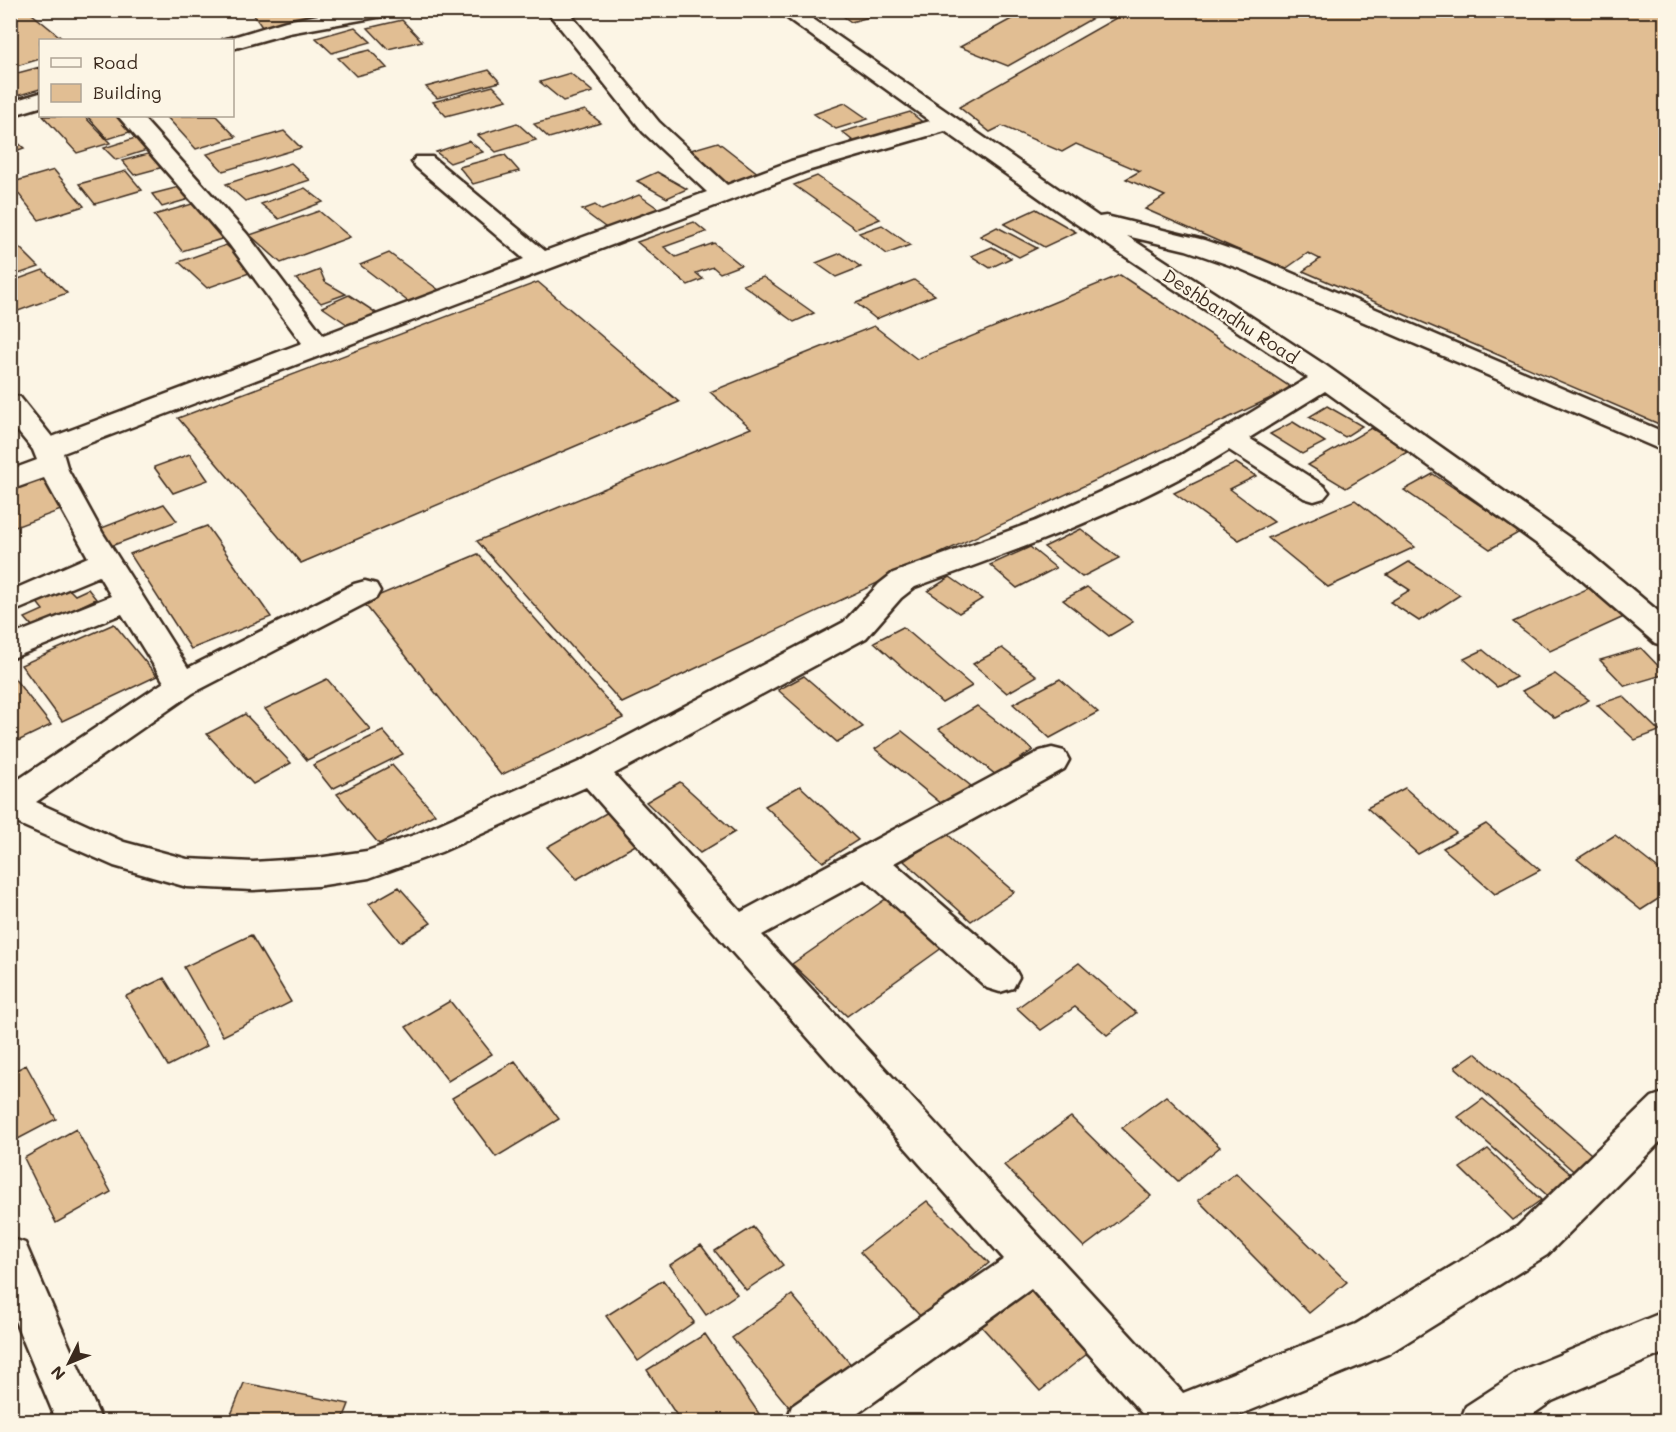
<svg xmlns="http://www.w3.org/2000/svg" width="1676" height="1432" viewBox="0 0 1676 1432" font-family="Mali,sans-serif">
  <style>
    .building { fill: #e1be93; stroke: #3b2a1e; stroke-width: 1.5 }
    .lines { fill: none; stroke-linecap: round; stroke-linejoin: round }
    .minor-casing { stroke: #3b2a1e; stroke-width: 5 }
    .minor { fill: #fcf5e5; fill-rule: evenodd }
    .labels { text-anchor: middle; dominant-baseline: central; stroke-width: 4.5; stroke-linejoin: round; paint-order: stroke }
    .far-street-label { font-size: 18px; fill: #3b2a1e; stroke: #fcf5e5 }
  </style>
  <rect width="100%" height="100%" fill="#fcf5e5"/>
  <filter id="ink" filterUnits="userSpaceOnUse"><feTurbulence type="fractalNoise" baseFrequency=".0167" numOctaves="2"/><feDisplacementMap in="SourceGraphic" scale="12" xChannelSelector="R" yChannelSelector="G"/><feConvolveMatrix kernelMatrix="1 2 1 2 8 2 1 2 1" color-interpolation-filters="sRGB"/></filter>
  <g filter="url(#ink)">
    <path class="building" d="M 10,10 L 27,10 L 64,40 L 40,40 L 40,59 L 10,68 Z
      M 250,10 L 338,10 L 262,27 Z
      M 835,10 L 885,10 L 888,12 L 851,22 Z
      M 1028,10 L 1107,10 L 1008,66 L 960,47 Z
      M 1130,10 L 1666,10 L 1666,427 L 1303,271 L 1320,259 L 1308,253 L 1284,270 L 1145,209 L 1165,196 L 1126,179 L 1140,171 L 1076,144 L 1062,152 L 1002,126 L 990,132 L 959,107 Z
      M 402,20 L 422,41 L 388,49 L 368,28 Z
      M 355,27 L 371,42 L 332,53 L 316,38 Z
      M 370,50 L 387,68 L 356,76 L 338,58 Z
      M 40,67 L 40,89 L 13,97 L 10,75 Z
      M 489,70 L 500,82 L 437,98 L 426,87 Z
      M 570,73 L 593,92 L 563,101 L 540,82 Z
      M 493,86 L 507,100 L 446,116 L 433,102 Z
      M 845,103 L 868,119 L 836,129 L 814,114 Z
      M 585,110 L 601,123 L 549,138 L 534,124 Z
      M 910,112 L 926,125 L 858,145 L 842,132 Z
      M 43,116 L 84,116 L 110,143 L 77,153 Z
      M 87,116 L 121,116 L 136,130 L 108,139 Z
      M 166,116 L 216,116 L 236,137 L 196,149 Z
      M 517,123 L 536,140 L 496,152 L 478,135 Z
      M 284,131 L 301,148 L 223,171 L 207,154 Z
      M 10,136 L 24,148 L 10,153 Z
      M 135,138 L 147,150 L 116,160 L 104,148 Z
      M 469,141 L 483,152 L 450,163 L 436,152 Z
      M 718,142 L 759,174 L 728,184 L 687,151 Z
      M 155,152 L 167,166 L 134,175 L 122,161 Z
      M 505,155 L 519,171 L 473,184 L 459,167 Z
      M 291,163 L 310,180 L 245,201 L 226,184 Z
      M 54,170 L 84,206 L 39,220 L 10,183 Z
      M 126,171 L 142,190 L 95,204 L 79,184 Z
      M 657,172 L 687,189 L 667,198 L 637,181 Z
      M 817,176 L 880,219 L 856,229 L 794,185 Z
      M 179,187 L 189,199 L 162,207 L 152,194 Z
      M 305,188 L 323,202 L 279,219 L 261,204 Z
      M 639,195 L 659,209 L 609,230 L 582,210 L 595,205 L 602,210 Z
      M 199,202 L 228,237 L 182,251 L 154,215 Z
      M 1036,209 L 1076,232 L 1044,247 L 1004,224 Z
      M 319,211 L 350,237 L 281,263 L 250,235 Z
      M 694,222 L 706,232 L 664,247 L 676,257 L 714,243 L 741,265 L 720,273 L 713,267 L 696,273 L 703,279 L 688,285 L 637,242 Z
      M 882,225 L 910,245 L 887,254 L 859,233 Z
      M 997,227 L 1037,248 L 1019,257 L 980,236 Z
      M 226,245 L 255,271 L 207,288 L 179,262 Z
      M 992,247 L 1011,258 L 990,268 L 971,256 Z
      M 20,248 L 39,267 L 10,277 L 10,251 Z
      M 389,253 L 439,290 L 410,303 L 360,265 Z
      M 841,253 L 861,267 L 836,277 L 816,263 Z
      M 43,270 L 67,293 L 10,314 L 10,282 Z
      M 320,270 L 325,282 L 346,294 L 321,303 L 296,279 Z
      M 1120,275 L 1292,388 L 622,703 L 477,541 L 751,428 L 710,392 L 874,326 L 917,359 Z
      M 763,277 L 814,313 L 794,322 L 743,285 Z
      M 914,280 L 935,295 L 876,319 L 856,303 Z
      M 538,282 L 679,402 L 301,563 L 178,418 Z
      M 349,295 L 381,316 L 354,329 L 322,307 Z
      M 1327,406 L 1362,426 L 1345,437 L 1309,417 Z
      M 1293,422 L 1325,442 L 1302,454 L 1270,434 Z
      M 1371,428 L 1409,451 L 1346,488 L 1308,465 Z
      M 190,454 L 208,480 L 173,493 L 154,467 Z
      M 1236,463 L 1256,476 L 1230,489 L 1274,522 L 1239,540 L 1174,493 Z
      M 1433,474 L 1520,532 L 1490,549 L 1404,490 Z
      M 47,476 L 69,507 L 10,529 L 10,490 Z
      M 1355,500 L 1415,547 L 1328,587 L 1268,538 Z
      M 164,504 L 177,521 L 111,546 L 99,529 Z
      M 207,526 L 271,617 L 191,649 L 130,554 Z
      M 1081,529 L 1119,558 L 1082,577 L 1044,547 Z
      M 1030,547 L 1056,568 L 1017,588 L 990,565 Z
      M 478,554 L 623,718 L 501,775 L 363,602 Z
      M 1409,562 L 1460,595 L 1419,621 L 1390,602 L 1410,590 L 1387,575 Z
      M 950,577 L 982,599 L 959,613 L 928,591 Z
      M 67,587 L 75,595 L 88,589 L 96,599 L 34,628 L 25,618 L 43,610 L 36,601 Z
      M 1087,587 L 1133,622 L 1109,636 L 1063,600 Z
      M 1589,588 L 1626,616 L 1550,651 L 1513,622 Z
      M 10,618 L 24,635 L 10,641 Z
      M 114,624 L 157,676 L 62,721 L 21,665 Z
      M 903,627 L 972,686 L 942,703 L 874,642 Z
      M 1002,648 L 1037,676 L 1007,693 L 973,664 Z
      M 1641,648 L 1666,674 L 1625,686 L 1600,660 Z
      M 1483,650 L 1516,677 L 1497,687 L 1464,659 Z
      M 10,673 L 51,725 L 18,741 L 10,730 Z
      M 1555,674 L 1589,700 L 1555,718 L 1522,691 Z
      M 804,676 L 863,727 L 837,742 L 778,690 Z
      M 327,679 L 370,729 L 307,760 L 265,709 Z
      M 1060,679 L 1098,712 L 1050,738 L 1013,704 Z
      M 1623,696 L 1659,731 L 1635,740 L 1597,705 Z
      M 977,706 L 1033,750 L 996,775 L 939,729 Z
      M 245,714 L 291,763 L 253,784 L 207,734 Z
      M 383,731 L 403,754 L 332,789 L 313,765 Z
      M 902,731 L 976,790 L 948,809 L 875,749 Z
      M 392,765 L 435,814 L 379,844 L 337,794 Z
      M 680,782 L 735,832 L 700,853 L 646,802 Z
      M 800,786 L 858,840 L 823,862 L 765,806 Z
      M 1405,788 L 1456,833 L 1418,854 L 1367,808 Z
      M 608,812 L 639,843 L 577,879 L 547,847 Z
      M 1486,824 L 1540,870 L 1495,894 L 1443,848 Z
      M 946,833 L 1014,892 L 971,921 L 904,861 Z
      M 1615,835 L 1666,875 L 1666,894 L 1641,910 L 1577,859 Z
      M 399,887 L 431,923 L 400,942 L 369,904 Z
      M 890,896 L 946,945 L 847,1016 L 792,964 Z
      M 251,935 L 291,1002 L 223,1036 L 184,967 Z
      M 1079,963 L 1136,1013 L 1107,1035 L 1075,1007 L 1041,1030 L 1017,1008 Z
      M 164,978 L 207,1046 L 168,1066 L 126,996 Z
      M 450,1001 L 492,1054 L 448,1081 L 406,1027 Z
      M 1475,1053 L 1598,1160 L 1579,1176 L 1455,1067 Z
      M 515,1061 L 559,1119 L 496,1157 L 452,1098 Z
      M 26,1065 L 56,1119 L 18,1139 L 10,1124 L 10,1073 Z
      M 1166,1096 L 1220,1147 L 1178,1181 L 1122,1128 Z
      M 1483,1099 L 1573,1176 L 1548,1196 L 1458,1117 Z
      M 1071,1117 L 1151,1196 L 1084,1247 L 1004,1165 Z
      M 76,1129 L 111,1192 L 56,1223 L 24,1158 Z
      M 1488,1149 L 1541,1200 L 1513,1220 L 1460,1168 Z
      M 1236,1173 L 1347,1282 L 1309,1313 L 1198,1200 Z
      M 927,1201 L 989,1263 L 922,1318 L 860,1252 Z
      M 753,1227 L 783,1265 L 746,1290 L 715,1251 Z
      M 701,1245 L 737,1294 L 706,1315 L 670,1265 Z
      M 663,1280 L 694,1322 L 638,1361 L 606,1316 Z
      M 1041,1280 L 1101,1343 L 1040,1391 L 981,1326 Z
      M 792,1295 L 853,1367 L 794,1413 L 732,1338 Z
      M 705,1334 L 762,1418 L 757,1422 L 681,1422 L 647,1370 Z
      M 244,1383 L 349,1404 L 342,1422 L 228,1422 Z"/>
    <g class="lines">
      <g class="minor-casing">
        <path id="minor" d="M 345,10 L 393,10 L 383,16 L 289,33 L 232,49 L 232,40 L 223,40 L 286,21 Z
          M 546,10 L 567,10 L 659,122 L 727,185 L 791,161 L 930,121 L 776,10 L 800,10 L 1099,217 L 1106,216 L 1204,240 L 1259,259 L 1666,433 L 1666,452 L 1241,269 L 1186,250 L 1127,236 L 1325,365 L 1577,543 L 1666,618 L 1666,646 L 1655,643 L 1555,557 L 1325,391 L 1249,438 L 1324,486 L 1329,492 L 1324,498 L 1314,501 L 1304,498 L 1229,450 C 1132,510 1022,548 915,587 L 901,598 L 866,638 L 614,774 L 741,912 L 1040,751 L 1052,748 L 1064,751 L 1069,760 L 1064,769 L 894,863 L 1013,966 L 1019,977 L 1013,988 L 1000,992 L 987,988 L 865,879 L 762,935 L 1183,1393 L 1356,1324 L 1517,1227 L 1652,1097 L 1666,1092 L 1666,1136 L 1547,1255 L 1388,1354 L 1222,1422 L 1145,1422 L 1146,1418 L 1031,1289 L 846,1422 L 786,1422 L 792,1406 L 1004,1259 L 586,787 L 441,852 L 369,878 L 317,886 L 253,890 L 187,887 L 114,866 L 10,820 L 10,785 L 164,682 L 122,614 L 10,659 L 10,636 L 111,596 L 99,576 L 10,613 L 10,591 L 88,557 L 44,478 L 10,490 L 10,470 L 37,460 L 33,450 L 10,422 L 10,395 L 20,397 L 52,437 L 302,343 L 229,244 L 118,116 L 141,116 L 247,234 L 323,335 L 524,259 L 416,167 L 412,162 L 416,157 L 432,157 L 545,251 L 707,192 L 643,132 ZM 945,131 L 1072,221 L 1308,378 L 1181,455 L 1036,521 L 893,573 L 879,584 L 844,622 L 579,762 L 417,834 L 367,851 L 317,858 L 253,862 L 187,859 L 124,842 L 36,802 L 193,693 L 376,598 L 380,591 L 376,584 L 365,581 L 354,584 L 188,668 L 102,532 L 68,470 L 63,453 L 807,171 Z
          M 40,93 L 40,107 L 10,116 L 10,102 Z
          M 10,1238 L 25,1243 L 102,1422 L 57,1422 L 10,1309 Z
          M 1666,1311 L 1666,1352 L 1552,1401 L 1522,1422 L 1460,1422 L 1466,1406 L 1520,1371 Z"/>
      </g>
      <use href="#minor" class="minor"/>
    </g>
  </g>
  <g class="labels">
    <g class="far-street-label">
      <text transform="translate(1231 316) rotate(33)">Deshbandhu Road</text>
    </g>
  </g>
  <rect width="1676" height="1432" fill="none" stroke="#fcf5e5" stroke-width="36"/>
  <rect x="18" y="18" width="1640" height="1396" fill="none" stroke="#3b2a1e" stroke-width="2" filter="url(#ink)"/>
  <rect x="39" y="39" width="195" height="78" fill="#fcf5e5" stroke="#afa495" stroke-width="1.5"/>
  <rect x="51" y="58" width="30" height="9" fill="#fcf5e5" stroke="#afa495" stroke-width="1.5"/>
  <text x="93" y="69" font-size="18" fill="#3b2a1e">Road</text>
  <rect x="51" y="84" width="30" height="18" fill="#e1be93" stroke="#afa495" stroke-width="1.5"/>
  <text x="93" y="99" font-size="18" fill="#3b2a1e">Building</text>
  <g transform="translate(69 1363) rotate(227)" stroke="#fcf5e5" stroke-width="4.5" paint-order="stroke">
  <path d="M0-4.5L10 22L0 15L-10 22Z" fill="#3b2a1e"/>
  <text y="-9" font-size="16" font-weight="bold" text-anchor="middle" fill="#3b2a1e">N</text>
  </g>
</svg>
